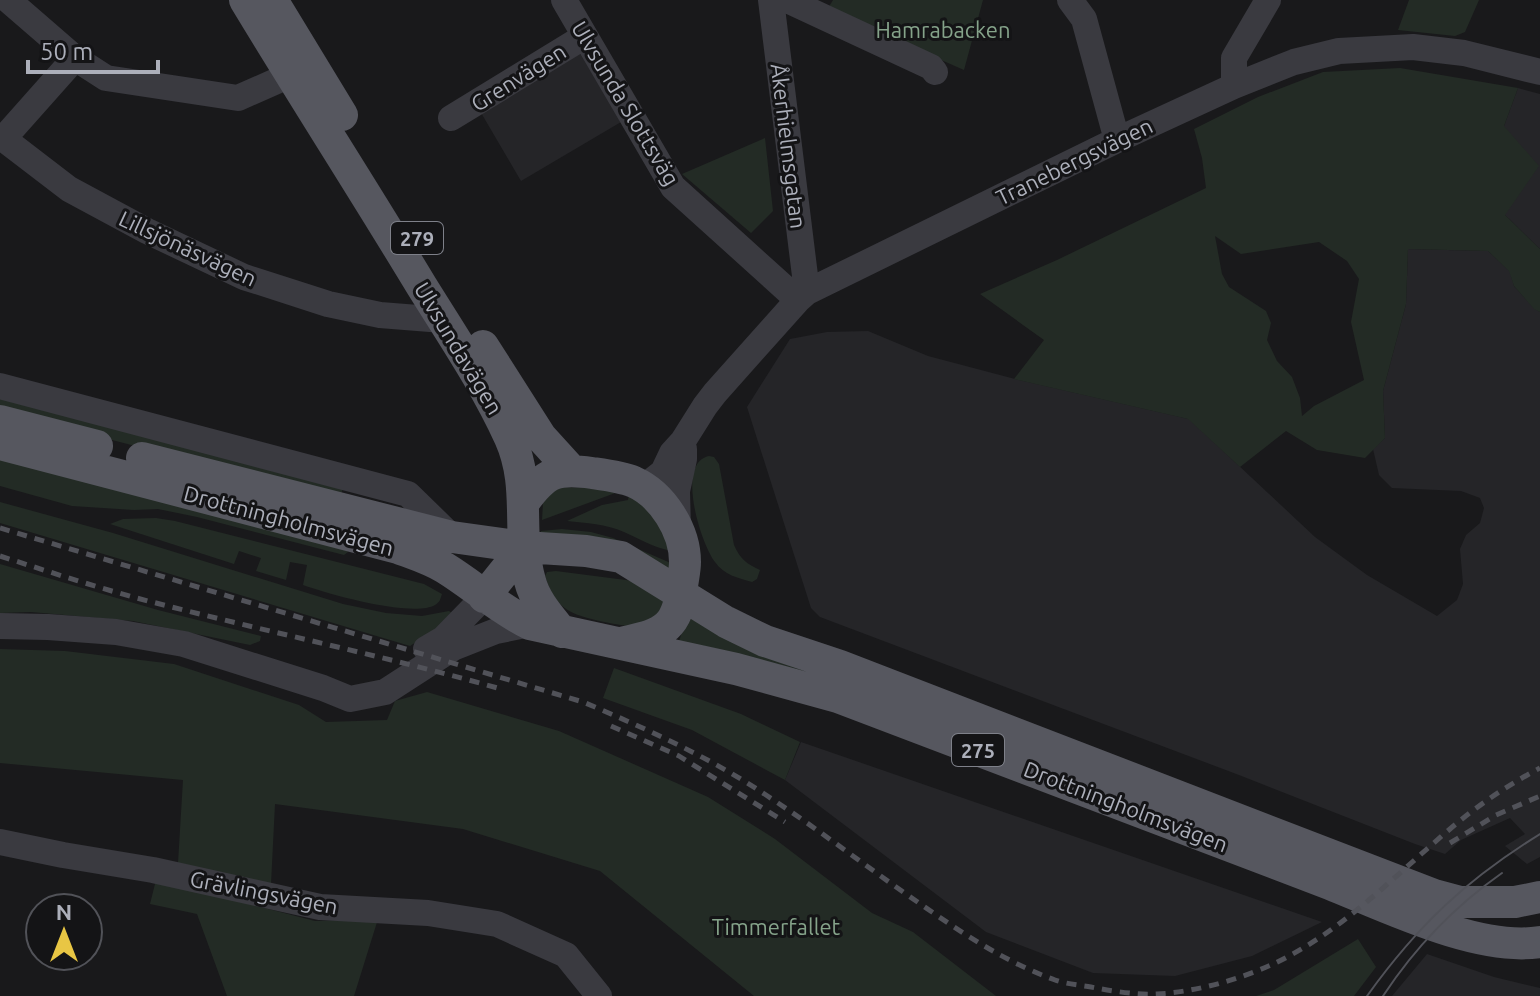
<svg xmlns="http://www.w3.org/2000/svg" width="1540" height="996" viewBox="0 0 1540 996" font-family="Ubuntu,sans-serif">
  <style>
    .built { fill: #252528 }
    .green { fill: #232b25; fill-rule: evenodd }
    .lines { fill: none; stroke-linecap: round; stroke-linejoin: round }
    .minor { stroke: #3a3a40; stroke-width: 26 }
    .major { stroke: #56575f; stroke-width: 32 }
    .tram { stroke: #515259; stroke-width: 2 }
    .rail { stroke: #515259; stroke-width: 5; stroke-dasharray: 10 8; stroke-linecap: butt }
    .labels { text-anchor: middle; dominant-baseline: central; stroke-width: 6; stroke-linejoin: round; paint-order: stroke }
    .shield { fill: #141416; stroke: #7e8089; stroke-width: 2 }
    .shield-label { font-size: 20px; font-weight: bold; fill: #acafba }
    .park-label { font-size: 22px; fill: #85a38a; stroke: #141416 }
    .street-label { font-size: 22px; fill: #acafba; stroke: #141416 }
  </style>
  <rect width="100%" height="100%" fill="#19191b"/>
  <path class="built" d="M 578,53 L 585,55 L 621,122 L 521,181 L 480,111 Z
    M 1518,88 L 1540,94 L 1540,249 L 1505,215 L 1504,126 Z
    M 1408,249 L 1488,251 L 1510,271 L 1514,286 L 1534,308 L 1540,312 L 1540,857 L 1527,864 L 1505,846 L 1525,834 L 1510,818 L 1461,840 L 1445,854 L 1415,844 L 1239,775 L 820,617 L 811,608 L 747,407 L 790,339 L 827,332 L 868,331 L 928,356 L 1015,379 L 1189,419 L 1315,537 L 1367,575 L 1437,616 L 1457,600 L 1463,584 L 1460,549 L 1466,535 L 1480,523 L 1484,508 L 1480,498 L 1461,491 L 1392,488 L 1379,475 L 1373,449 L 1385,438 L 1383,391 L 1406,304 Z
    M 801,742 L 1322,922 L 1252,956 L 1175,976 L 1093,973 L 986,932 L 785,780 Z
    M 1427,954 L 1494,977 L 1540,988 L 1540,996 L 1392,996 Z"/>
  <path class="green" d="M 833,0 L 983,0 L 964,70 L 827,10 Z
    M 1409,0 L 1479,0 L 1465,32 L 1455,36 L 1398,30 Z
    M 1400,68 L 1518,88 L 1504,126 L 1539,166 L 1505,215 L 1540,249 L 1540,312 L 1534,309 L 1514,286 L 1509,271 L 1488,251 L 1408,249 L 1406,304 L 1383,391 L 1385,438 L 1365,458 L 1317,450 L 1286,431 L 1240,467 L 1188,419 L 1014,379 L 1044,340 L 980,294 L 1057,260 L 1206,188 L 1202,158 L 1194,129 L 1258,97 L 1323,72 ZM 1215,236 L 1241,254 L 1319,242 L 1347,261 L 1359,279 L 1351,322 L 1364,380 L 1314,406 L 1302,416 L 1300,398 L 1292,377 L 1277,361 L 1267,340 L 1271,323 L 1266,311 L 1229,287 L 1222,274 Z
    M 765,138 L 773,211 L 751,233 L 682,174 Z
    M 0,397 L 343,488 L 341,495 L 328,496 L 0,411 Z
    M 0,455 L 343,545 L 348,552 L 344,555 L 197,517 L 158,509 L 134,510 L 72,506 L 0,486 Z
    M 709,456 L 714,457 L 719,464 L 734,545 C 740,559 747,564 760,570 L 757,579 L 752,582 C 738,578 724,575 715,562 C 701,544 675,463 709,456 Z
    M 561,487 L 619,489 L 618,492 L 542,520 L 543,503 L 552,493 Z
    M 629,494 L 652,509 L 672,551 C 654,548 640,539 624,532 C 606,524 586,523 567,521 L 602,505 L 628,500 Z
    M 0,502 L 113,533 L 343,604 L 386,613 L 422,616 L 449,611 L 452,613 L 436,629 L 410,646 L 0,523 Z
    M 156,518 L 175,521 L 424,584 L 442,594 C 440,600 440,602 435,605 C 413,618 328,594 303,585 L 307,565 L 290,562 L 286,580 L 256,571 L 261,558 L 239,551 L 234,564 L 110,524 L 123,519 Z
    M 562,529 L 591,532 L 613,538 L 673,564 L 675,579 L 541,536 L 541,531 Z
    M 0,564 L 158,610 L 261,636 L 260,641 L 250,645 L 133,621 L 31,612 L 0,613 Z
    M 556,571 L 641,582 L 666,598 L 669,608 L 645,629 C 621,624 576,621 560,604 C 552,596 548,585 545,576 L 547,572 Z
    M 689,612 L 811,669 L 809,674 L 678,644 Z
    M 0,649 L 65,651 L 174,664 L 299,705 L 326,722 L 387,720 L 395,701 L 427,692 L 559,731 L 708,797 L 775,839 L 872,913 L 913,932 L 996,996 L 754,996 L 600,871 L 463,829 L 275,804 L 271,884 L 178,863 L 183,780 L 0,763 Z
    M 614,668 L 741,714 L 800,742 L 785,780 L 692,730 L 603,698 Z
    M 156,880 L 315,921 L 378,919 L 354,996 L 227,996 L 197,914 L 150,904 Z
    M 1358,939 L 1376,967 L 1354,996 L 1256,996 L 1274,990 Z"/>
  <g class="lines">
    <path class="minor" d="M 8,0 L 75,58 L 106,78 L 238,98 L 290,75
      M 564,0 L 673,187 L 798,300
      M 771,0 L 807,292
      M 787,0 L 931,67 L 935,72
      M 1070,0 L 1084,19 L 1117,140
      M 1234,86 L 1234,58 L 1268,0
      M 451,118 L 585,36
      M 0,136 L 69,189 L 147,231 L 244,277 L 328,304 L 380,315 L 443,320
      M 3,139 L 75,58
      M 0,386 L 408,494 L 452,537
      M 644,487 L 663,472 L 672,453 L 683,441 L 705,406 L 715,393 L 798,300 L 807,292 L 1117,140 L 1234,86 L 1294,62 L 1339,51 L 1413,47 L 1464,53 L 1540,72
      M 678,530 L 677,491 L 684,459 L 684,449
      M 0,626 L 48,627 L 116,632 L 184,644 L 323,688 L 350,699 L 385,692 L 453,648 L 496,631 L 530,624
      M 426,649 L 443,639 L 484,597
      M 0,842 L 63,855 L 153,870 L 320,907 L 428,913 L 497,924 L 566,955 L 599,996"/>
    <path class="major" d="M 245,0 C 303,96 363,189 421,285 C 452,335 486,385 510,438 C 532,487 516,532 530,581 C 535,601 550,617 562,632
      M 272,0 L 342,115
      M 483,346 L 541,437 L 571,470
      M 0,421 L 97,446
      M 0,444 L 398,548 C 414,554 430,559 445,568 C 474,586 499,609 530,624 L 736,669 L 838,697 L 1330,884 C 1387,907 1479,952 1540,942
      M 142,458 L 452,537 L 524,547 L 586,551 L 621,557 L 726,622 L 765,641 L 840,666 L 1434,895 L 1460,902 L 1515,902 L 1540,897
      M 524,502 C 546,472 556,468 592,473 C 606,475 622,477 634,482 C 663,495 685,531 685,562 C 685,570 683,578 682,586 C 681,599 677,617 667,626 C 655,637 637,639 621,643
      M 484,597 L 524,547"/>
    <path class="tram" d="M 1367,996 C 1418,925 1466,880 1540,834
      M 1383,996 C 1414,949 1455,906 1502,873"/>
    <path class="rail" d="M 0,528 L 583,702 C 647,729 709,757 766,795 C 818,829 868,868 919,903 C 962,933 1005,962 1055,980 C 1066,984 1079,985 1091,987 C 1112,991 1135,995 1157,994 C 1195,992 1238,980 1273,964 C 1342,932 1393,877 1450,829 C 1478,805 1508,785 1540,768
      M 0,556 C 50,572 101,589 152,602 C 268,632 385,656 501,689
      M 611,726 L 679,756 L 785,822
      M 1450,843 L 1496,815 L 1540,796"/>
  </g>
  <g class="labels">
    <g class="shield">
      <rect x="391" y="222" width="52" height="32" rx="6"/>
      <rect x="952" y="734" width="52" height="32" rx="6"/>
    </g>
    <g class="shield-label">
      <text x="417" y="238">279</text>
      <text x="978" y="750">275</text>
    </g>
    <g class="park-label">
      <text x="943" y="29">Hamrabacken</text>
      <text x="776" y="926">Timmerfallet</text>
    </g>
    <g class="street-label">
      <text transform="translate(518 77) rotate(-32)">Grenvägen</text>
      <text transform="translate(626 103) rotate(59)">Ulvsunda Slottsväg</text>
      <text transform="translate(789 146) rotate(83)">Åkerhielmsgatan</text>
      <text transform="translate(1074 161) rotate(-26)">Tranebergsvägen</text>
      <text transform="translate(188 248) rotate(25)">Lillsjönäsvägen</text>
      <text transform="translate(459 348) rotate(59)">Ulvsundavägen</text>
      <text transform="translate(289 520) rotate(15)">Drottningholmsvägen</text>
      <text transform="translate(1126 806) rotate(21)">Drottningholmsvägen</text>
      <text transform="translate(264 892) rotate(11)">Grävlingsvägen</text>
    </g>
  </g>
  <g transform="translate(64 932)"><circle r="38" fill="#141416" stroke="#515258" stroke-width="2"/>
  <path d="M0-6L14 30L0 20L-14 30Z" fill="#e8c644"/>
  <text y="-12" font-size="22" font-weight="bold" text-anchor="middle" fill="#acafba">N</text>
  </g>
  <path d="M28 60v12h130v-12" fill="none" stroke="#acafba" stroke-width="4"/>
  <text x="40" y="60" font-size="24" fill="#acafba" stroke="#141416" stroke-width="6" paint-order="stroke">50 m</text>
</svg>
